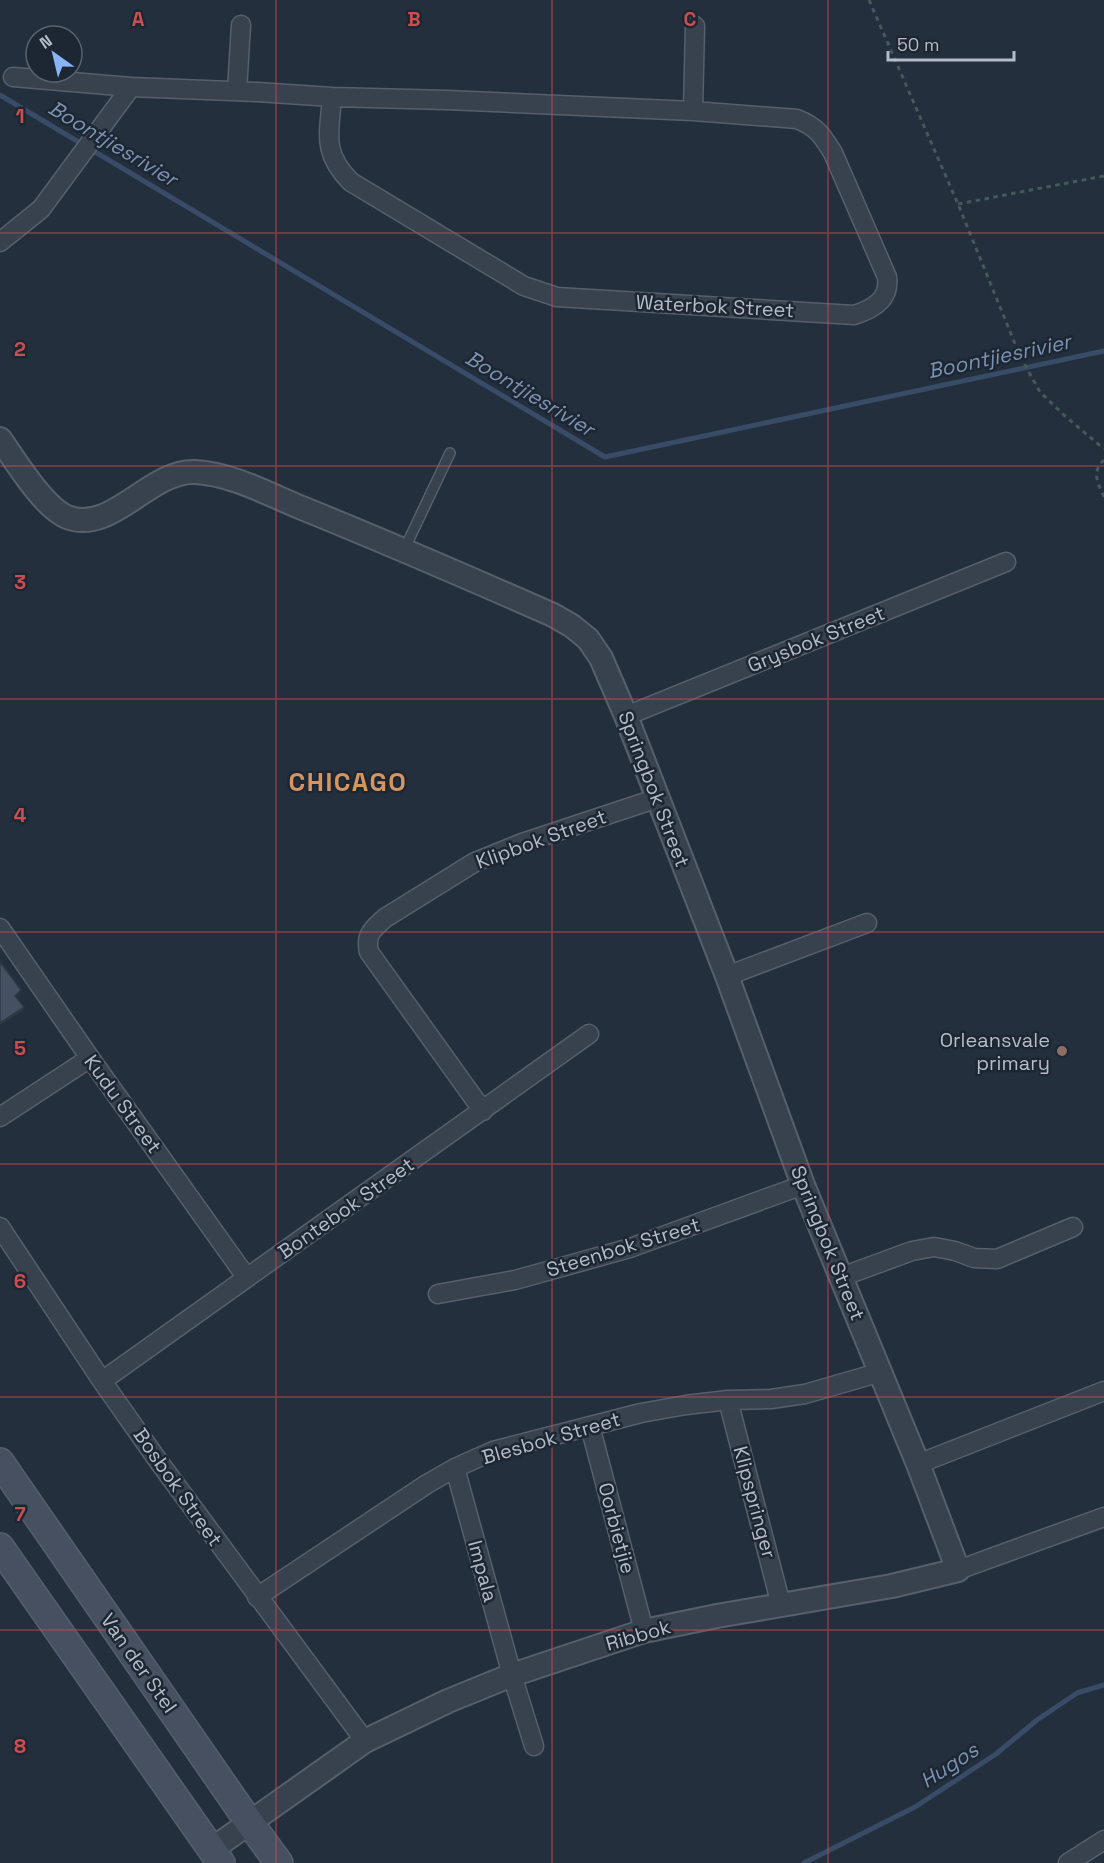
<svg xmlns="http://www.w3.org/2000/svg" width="1104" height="1863" viewBox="0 0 1104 1863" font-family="'Space Grotesk',sans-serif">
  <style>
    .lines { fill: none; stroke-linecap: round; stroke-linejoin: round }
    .stream { stroke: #394c67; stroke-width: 5 }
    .service-casing { stroke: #565f6c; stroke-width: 12 }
    .minor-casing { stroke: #565f6c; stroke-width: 21 }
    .tertiary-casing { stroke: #565f6c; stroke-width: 26 }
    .secondary-casing { stroke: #565f6c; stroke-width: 30 }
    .path { stroke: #44595c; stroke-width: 3; stroke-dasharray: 4.5 4.5; stroke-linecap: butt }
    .service { stroke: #38414e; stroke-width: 9 }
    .minor { stroke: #38414e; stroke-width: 18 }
    .tertiary { stroke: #38414e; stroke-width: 22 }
    .secondary { stroke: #465061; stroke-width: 27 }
    .shaded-wall { fill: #303945 }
    .building { fill: #455162; stroke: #303945; stroke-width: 1.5 }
    .grid { fill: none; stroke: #ce4d50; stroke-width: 1.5; stroke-opacity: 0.55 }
    .education-dot { fill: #8d6e63; stroke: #1d2633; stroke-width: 2 }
    .labels { text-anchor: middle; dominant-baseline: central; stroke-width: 5; stroke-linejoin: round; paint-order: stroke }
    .street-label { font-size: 20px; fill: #b4bcc9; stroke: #1d2633 }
    .poi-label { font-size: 20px; fill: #b4bcc9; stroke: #1d2633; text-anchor: end }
    .water-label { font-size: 21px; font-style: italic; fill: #7c92b1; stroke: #1d2633 }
    .district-label { font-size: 26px; font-weight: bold; letter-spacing: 1.5px; fill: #d59563; stroke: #1d2633 }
    .grid-label { font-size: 20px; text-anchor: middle; font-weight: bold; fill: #ce4d50; stroke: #1d2633; stroke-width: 5; stroke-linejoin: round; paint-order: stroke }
  </style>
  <rect width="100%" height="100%" fill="#242f3e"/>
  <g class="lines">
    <path class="stream" d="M 0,95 L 605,457 L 1104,351
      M 804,1863 L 915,1807 L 996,1754 L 1037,1720 L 1077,1693 L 1104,1685"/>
    <g class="service-casing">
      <path id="service" d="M 404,550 L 450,453"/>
    </g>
    <g class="minor-casing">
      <path id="minor" d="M 13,77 L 131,87
        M 237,91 L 241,25
        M 693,111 L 695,26
        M 0,242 L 41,209 L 131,87 L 257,92 L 332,97 L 447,100 L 693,111 L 797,119 C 817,127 822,135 833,153 L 887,277 C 890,299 874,309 854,315 L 557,297 L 524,286 L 351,182 C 322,153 329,135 332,97
        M 626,716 L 1006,562
        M 0,928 L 90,1058 L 247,1278
        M 727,976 L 867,923
        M 483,1111 L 369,952 C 365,934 373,929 385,918 L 475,862 L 522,843 L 658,798
        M 0,1117 L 90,1058
        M 0,1227 L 102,1381 L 159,1462 L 365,1741
        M 841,1277 L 912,1251 L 934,1247 L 955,1251 L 974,1258 L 997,1259 L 1073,1227
        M 438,1294 L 515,1280 L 630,1248 L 803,1185
        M 102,1381 L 589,1034
        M 728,1400 L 781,1605
        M 590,1426 L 644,1631
        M 918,1464 L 1104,1391
        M 455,1468 L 512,1675 L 534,1746
        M 958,1570 L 1104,1517
        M 257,1597 L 427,1484 L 455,1468 L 493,1451 L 641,1413 L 686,1405 L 728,1400 L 771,1399 L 805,1394 L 881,1372
        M 1068,1863 L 1104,1840"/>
    </g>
    <g class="tertiary-casing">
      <path id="tertiary" d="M 0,439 C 15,460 43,507 67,517 C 111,535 150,470 195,472 C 232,474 268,494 302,508 C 386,542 469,578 553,615 L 572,626 L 588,639 L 601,658 L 626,716 L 727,976 L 803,1185 L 918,1464 L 958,1570 L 892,1586 L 717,1616 L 644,1631 L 512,1675 L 448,1701 L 365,1741 L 211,1850"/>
    </g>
    <g class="secondary-casing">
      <path id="secondary" d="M 0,1462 L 249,1822 L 279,1863
        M 0,1547 L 221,1863"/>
    </g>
    <path class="path" d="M 869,0 L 958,204 L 1020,356 L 1040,392 L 1065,416 L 1104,449
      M 958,204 L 1104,176
      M 1104,460 C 1091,472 1098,483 1104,497"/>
    <use href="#service" class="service"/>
    <use href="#minor" class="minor"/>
    <use href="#tertiary" class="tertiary"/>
    <use href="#secondary" class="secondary"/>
  </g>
  <path class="shaded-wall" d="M 24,1007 L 22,1011 L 0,1025 L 0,1023 Z"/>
  <path class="building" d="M 0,962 L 21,990 L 15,996 L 24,1007 L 0,1023 Z"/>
  <path class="grid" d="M 276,0 L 276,1863M 552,0 L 552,1863M 828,0 L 828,1863M 0,233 L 1104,233M 0,466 L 1104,466M 0,699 L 1104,699M 0,932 L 1104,932M 0,1164 L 1104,1164M 0,1397 L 1104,1397M 0,1630 L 1104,1630"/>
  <circle class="education-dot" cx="1062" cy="1051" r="6"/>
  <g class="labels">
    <g class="street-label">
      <text transform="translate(715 306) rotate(3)">Waterbok Street</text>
      <text transform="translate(816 639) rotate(-22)">Grysbok Street</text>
      <text transform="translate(654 789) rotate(69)">Springbok Street</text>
      <text transform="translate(541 839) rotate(-20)">Klipbok Street</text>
      <text transform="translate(123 1104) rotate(54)">Kudu Street</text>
      <text transform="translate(346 1208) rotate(-35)">Bontebok Street</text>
      <text transform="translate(828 1243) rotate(68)">Springbok Street</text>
      <text transform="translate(623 1247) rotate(-17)">Steenbok Street</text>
      <text transform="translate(551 1438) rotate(-16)">Blesbok Street</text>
      <text transform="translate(178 1487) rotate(55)">Bosbok Street</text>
      <text transform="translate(755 1502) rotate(75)">Klipspringer</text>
      <text transform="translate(617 1528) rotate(75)">Oorbietjie</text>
      <text transform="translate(483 1571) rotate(75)">Impala</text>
      <text transform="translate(638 1635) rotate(-16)">Ribbok</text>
      <text transform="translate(139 1663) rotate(55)">Van der Stel</text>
    </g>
    <g class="poi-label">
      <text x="1050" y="1040">Orleansvale<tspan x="1050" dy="23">primary</tspan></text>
    </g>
    <g class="water-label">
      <text transform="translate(113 143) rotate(31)">Boontjiesrivier</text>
      <text transform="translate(999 356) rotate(-12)">Boontjiesrivier</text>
      <text transform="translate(530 393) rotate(31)">Boontjiesrivier</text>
      <text transform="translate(949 1765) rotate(-33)">Hugos</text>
    </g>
    <g class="district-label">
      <text x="348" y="782">CHICAGO</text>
    </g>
  </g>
  <g class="grid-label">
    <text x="138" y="26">A</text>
    <text x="414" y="26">B</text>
    <text x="690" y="26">C</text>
    <text x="20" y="123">1</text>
    <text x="20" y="356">2</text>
    <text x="20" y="589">3</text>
    <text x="20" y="822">4</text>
    <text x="20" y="1055">5</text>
    <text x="20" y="1288">6</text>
    <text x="20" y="1521">7</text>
    <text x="20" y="1753">8</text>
  </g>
  <g transform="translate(54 54) rotate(326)"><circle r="28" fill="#1d2633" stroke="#59626f" stroke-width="1.5"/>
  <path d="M0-4.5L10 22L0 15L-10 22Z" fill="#8ab4f8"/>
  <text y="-9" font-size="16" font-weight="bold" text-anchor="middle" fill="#b4bcc9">N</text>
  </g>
  <path d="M888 51v9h126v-9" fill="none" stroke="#b4bcc9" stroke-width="3"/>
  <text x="897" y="51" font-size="18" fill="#b4bcc9" stroke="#1d2633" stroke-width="4.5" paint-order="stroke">50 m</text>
</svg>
